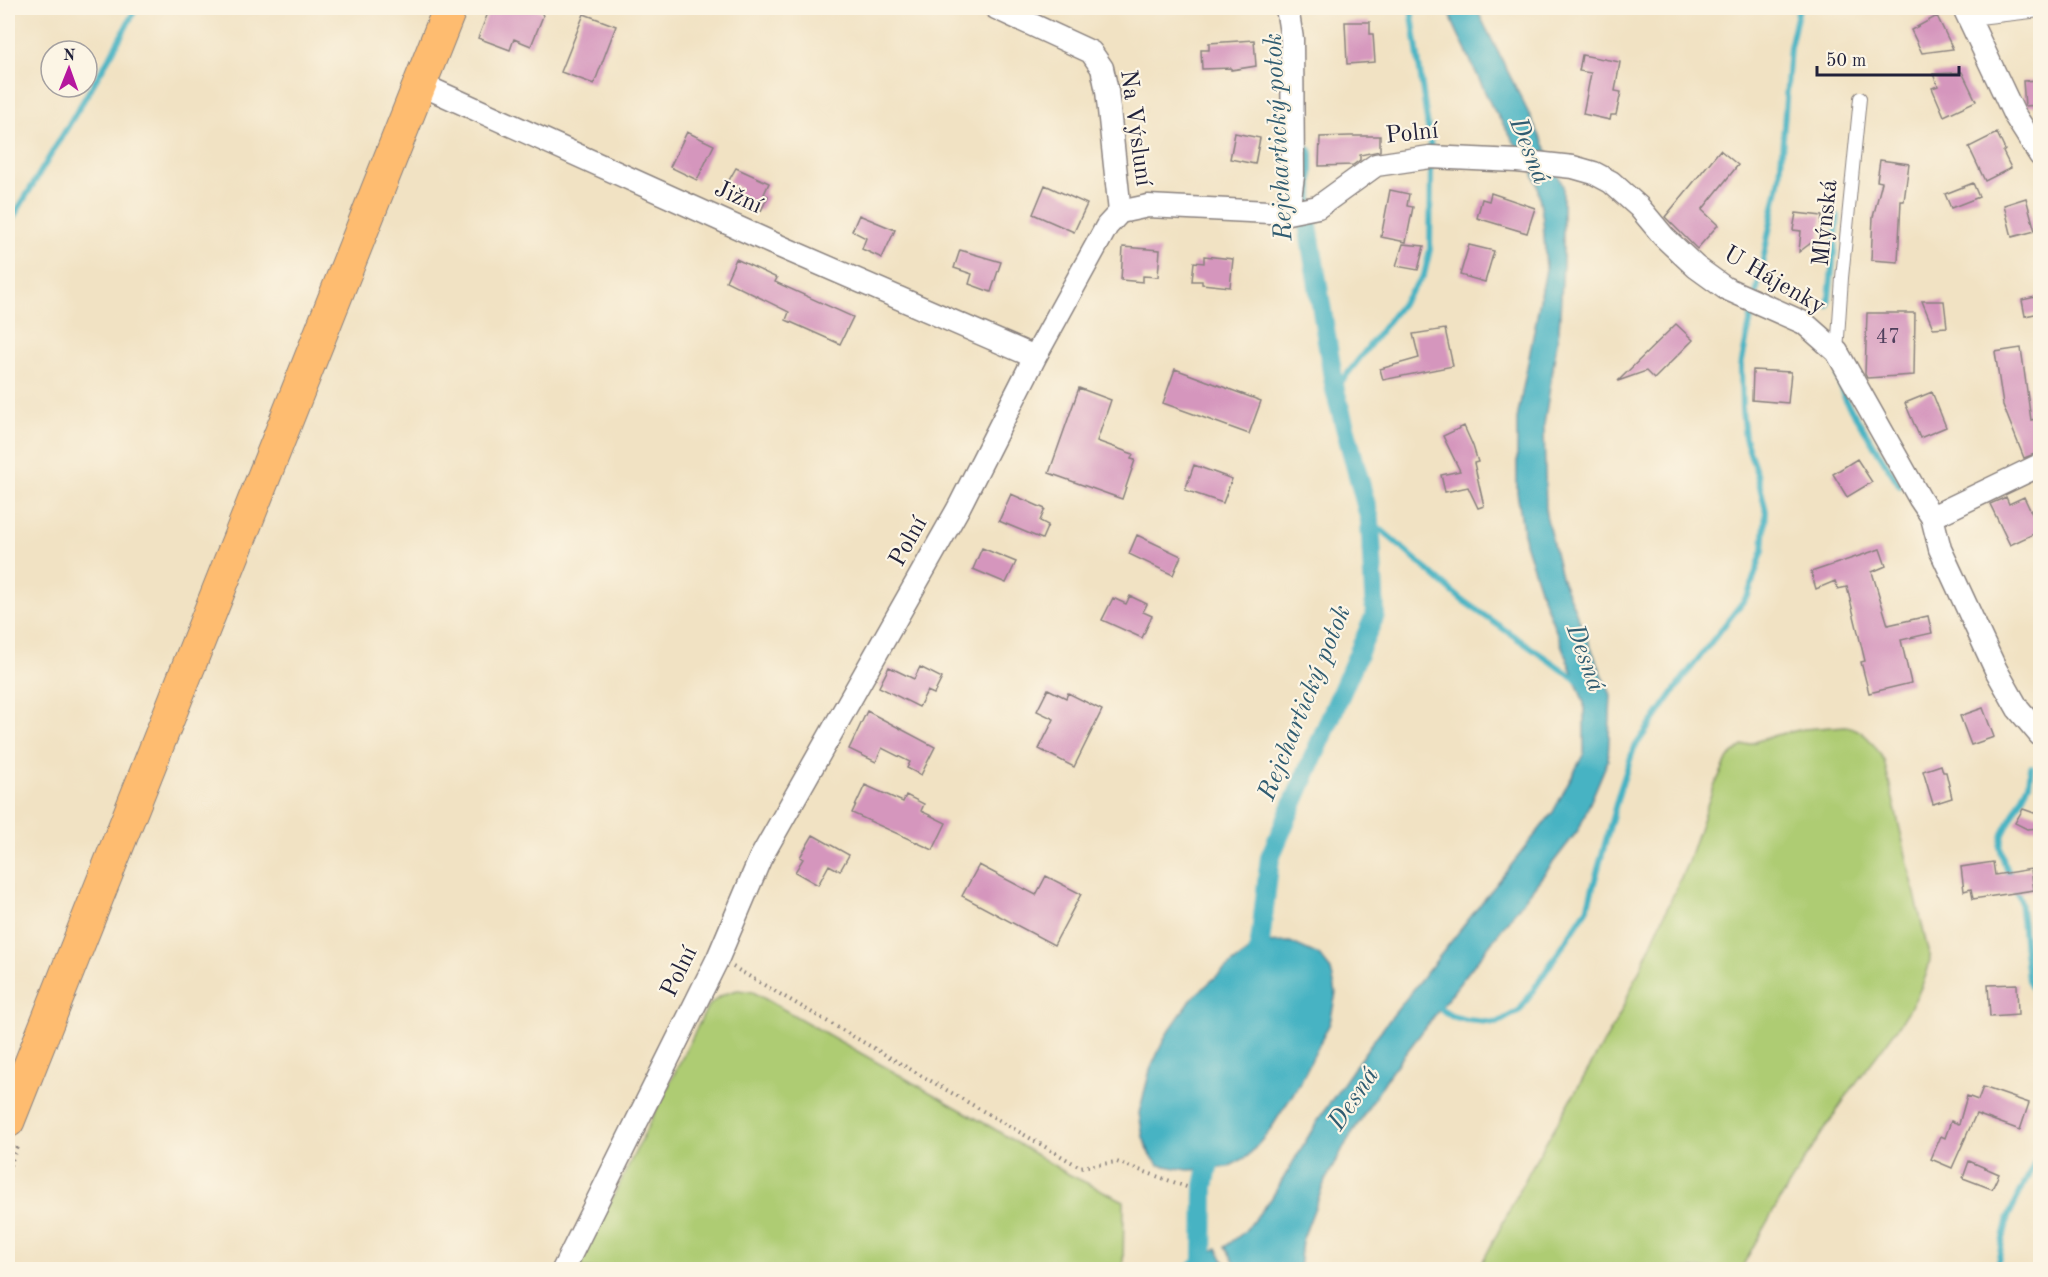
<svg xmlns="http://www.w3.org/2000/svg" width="2048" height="1277" viewBox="0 0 2048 1277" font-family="'Old Standard TT',serif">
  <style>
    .green { fill: #aecc73; stroke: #687757; stroke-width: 1.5 }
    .water { fill: #46b3c3; stroke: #346a7f; stroke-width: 1.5 }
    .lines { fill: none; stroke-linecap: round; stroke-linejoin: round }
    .stream { stroke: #46b3c3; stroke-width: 6 }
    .canal { stroke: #46b3c3; stroke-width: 20 }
    .building { fill: #d596bd }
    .lane-casing { stroke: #8a827f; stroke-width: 14 }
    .street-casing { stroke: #8a827f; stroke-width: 25 }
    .primary-casing { stroke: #8a827f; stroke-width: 35 }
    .path { stroke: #8a827f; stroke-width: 4; stroke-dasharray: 1.5 4.5; stroke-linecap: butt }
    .lane { stroke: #fff; stroke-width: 12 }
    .street { stroke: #fff; stroke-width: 22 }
    .primary { stroke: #febc70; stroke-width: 33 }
    .labels { text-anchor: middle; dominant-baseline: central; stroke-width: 4.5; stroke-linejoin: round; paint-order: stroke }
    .number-label { font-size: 21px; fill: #4f3f5c }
    .street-label { font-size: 24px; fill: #22223b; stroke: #fcf5e5 }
    .water-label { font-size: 26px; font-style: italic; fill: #305c71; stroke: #fcf5e5 }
  </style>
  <rect width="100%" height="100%" fill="#fcf5e5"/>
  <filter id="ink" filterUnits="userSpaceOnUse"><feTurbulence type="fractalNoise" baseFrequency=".0167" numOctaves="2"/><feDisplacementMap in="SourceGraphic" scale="12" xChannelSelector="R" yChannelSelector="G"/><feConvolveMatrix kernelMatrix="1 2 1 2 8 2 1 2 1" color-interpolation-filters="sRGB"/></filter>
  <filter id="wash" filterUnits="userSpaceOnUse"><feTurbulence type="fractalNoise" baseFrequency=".008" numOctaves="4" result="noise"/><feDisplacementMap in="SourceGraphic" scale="24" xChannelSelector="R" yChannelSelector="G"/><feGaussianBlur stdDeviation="1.35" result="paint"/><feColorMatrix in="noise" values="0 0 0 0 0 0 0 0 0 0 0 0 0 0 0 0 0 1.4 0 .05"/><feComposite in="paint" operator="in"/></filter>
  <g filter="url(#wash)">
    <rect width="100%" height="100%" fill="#f1e2c3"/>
    <path class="green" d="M 1846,726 C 1865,729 1874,745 1884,760 L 1930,959 C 1923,1005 1874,1056 1848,1094 C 1809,1151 1773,1209 1741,1269 L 1479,1269 L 1530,1170 L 1617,1020 L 1687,864 L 1712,791 L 1728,758 L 1742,746 L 1776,735 L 1804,729 Z
      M 738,990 L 753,992 L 991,1127 L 1066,1173 L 1124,1201 L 1123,1269 L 577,1269 L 707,1008 C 717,997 724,993 738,990 Z"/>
    <path class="water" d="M 1449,8 L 1476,8 L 1544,144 L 1563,186 L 1563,265 L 1559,330 L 1544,425 L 1546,515 L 1561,577 L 1611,695 L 1608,760 L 1579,829 L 1391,1072 L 1349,1138 L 1325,1181 L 1302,1241 L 1299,1269 L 1239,1269 L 1225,1247 L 1244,1232 L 1271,1199 L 1320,1117 L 1372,1042 L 1553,812 L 1584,753 L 1584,703 L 1542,595 L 1525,543 L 1517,492 L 1517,419 L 1546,269 L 1543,220 L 1537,184 L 1531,169 L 1491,105 L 1453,23 Z
      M 1290,942 L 1319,955 L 1331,970 L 1336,993 L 1330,1023 L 1300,1083 L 1268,1133 L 1247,1157 L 1228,1167 L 1208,1169 L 1188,1170 L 1159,1165 L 1151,1156 L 1143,1137 L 1139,1113 L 1150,1070 L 1166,1035 L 1192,998 L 1226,968 L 1260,943 Z
      M 1217,1248 L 1228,1268 L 1226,1269 L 1185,1269 Z"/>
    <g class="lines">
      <path class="stream" d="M 1411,8 L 1431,149
        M 8,226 L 112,53 L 136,8
        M 1828,306 L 1838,216
        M 1838,377 L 1845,400 L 1900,486
        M 1335,390 L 1424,275 L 1430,249 L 1431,167
        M 1370,520 L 1462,600 L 1580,682
        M 2031,767 L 2029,784 L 2003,834 L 2000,847 L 2004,862 L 2020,899 L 2028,980 L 2040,1003
        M 1434,1004 L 1451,1016 L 1467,1020 L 1497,1023 L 1520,1010 L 1587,909 L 1619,793 L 1634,748 L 1684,677 L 1748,595 L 1763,550 L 1766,511 L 1757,474 L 1745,438 L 1742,410 L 1741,366 L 1780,178 L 1790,47 L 1799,8
        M 1996,1270 L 2008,1217 L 2040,1152"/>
      <path class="canal" d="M 1255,967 L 1260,943 L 1270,857 L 1375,615 L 1370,520 L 1335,390 L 1304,201 L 1304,154
        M 1196,1270 L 1203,1263 L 1204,1186 L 1213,1145"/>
    </g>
    <g id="blocks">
      <path class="building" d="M 490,8 L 534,8 L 541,11 L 543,16 L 531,46 L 514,39 L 510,50 L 478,38 Z
        M 584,14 L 616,26 L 594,84 L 561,72 Z
        M 1937,16 L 1953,49 L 1922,53 L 1911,30 Z
        M 1345,22 L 1370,22 L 1370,34 L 1373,34 L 1375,62 L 1347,64 Z
        M 1254,40 L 1256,66 L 1231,70 L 1231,68 L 1202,69 L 1201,50 L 1209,50 L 1209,43 Z
        M 1582,55 L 1620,62 L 1615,91 L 1621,92 L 1616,115 L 1611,115 L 1610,120 L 1583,114 L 1591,73 L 1579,71 Z
        M 1962,72 L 1976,101 L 1944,116 L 1932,88 L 1938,86 L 1933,74 Z
        M 2040,80 L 2040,105 L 2025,106 L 2023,81 Z
        M 687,132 L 714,145 L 697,180 L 670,167 Z
        M 1235,133 L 1260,138 L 1255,164 L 1230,159 Z
        M 1997,133 L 2005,150 L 2003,152 L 2011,168 L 1985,181 L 1969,147 Z
        M 1350,136 L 1380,136 L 1380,151 L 1360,155 L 1360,160 L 1353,165 L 1319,166 L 1320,137 Z
        M 1720,150 L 1738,165 L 1702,210 L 1718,225 L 1697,249 L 1665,217 Z
        M 1880,160 L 1909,164 L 1904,201 L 1901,201 L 1898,262 L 1871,260 L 1873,217 L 1882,182 L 1877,181 Z
        M 736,168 L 769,183 L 764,194 L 768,196 L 761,211 L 735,199 L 740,188 L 728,182 Z
        M 1973,183 L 1979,197 L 1951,208 L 1945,194 Z
        M 1045,185 L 1087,204 L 1074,232 L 1033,214 Z
        M 1390,190 L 1409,194 L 1407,206 L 1413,207 L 1406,242 L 1381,237 Z
        M 1491,193 L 1535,208 L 1527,233 L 1477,218 L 1482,199 L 1489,201 Z
        M 2026,198 L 2035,231 L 2012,237 L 2004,205 Z
        M 1796,213 L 1822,216 L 1819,244 L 1811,243 L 1799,252 L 1801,231 L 1793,230 Z
        M 859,215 L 895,230 L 882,258 L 862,249 L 866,238 L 852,231 Z
        M 1403,244 L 1424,246 L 1418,270 L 1396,266 Z
        M 1469,245 L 1494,251 L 1485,282 L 1460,275 Z
        M 1123,247 L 1160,250 L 1158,277 L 1143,276 L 1143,282 L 1121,280 Z
        M 960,250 L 1001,262 L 991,292 L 969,284 L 972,274 L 954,268 Z
        M 1204,256 L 1233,259 L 1230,287 L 1202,284 L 1202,281 L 1192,281 L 1194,262 L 1204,263 Z
        M 736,259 L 777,278 L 775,282 L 853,317 L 840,344 L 786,320 L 789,312 L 726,281 Z
        M 2040,296 L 2040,313 L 2025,316 L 2022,300 Z
        M 1922,301 L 1944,301 L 1947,327 L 1933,328 Z
        M 1867,313 L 1915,313 L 1914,375 L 1867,378 L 1865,374 Z
        M 1676,324 L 1693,340 L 1654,379 L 1646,371 L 1618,381 Z
        M 1445,329 L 1453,366 L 1383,380 L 1380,369 L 1419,358 L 1413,334 Z
        M 2021,348 L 2031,420 L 2040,418 L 2040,452 L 2024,458 L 2003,405 L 1995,352 Z
        M 1175,369 L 1261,401 L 1249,434 L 1163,403 Z
        M 1753,370 L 1791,372 L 1788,403 L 1752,400 Z
        M 1079,388 L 1111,400 L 1097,441 L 1133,454 L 1131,459 L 1135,460 L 1122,499 L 1049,473 Z
        M 1932,392 L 1946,427 L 1920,438 L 1905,403 Z
        M 1464,426 L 1473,446 L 1478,462 L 1474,463 L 1484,506 L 1478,508 L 1468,487 L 1445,492 L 1441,475 L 1460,471 L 1443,436 Z
        M 1857,459 L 1872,482 L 1847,497 L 1833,474 Z
        M 1194,465 L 1232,479 L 1223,503 L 1185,490 Z
        M 1011,494 L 1045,509 L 1040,521 L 1048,525 L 1042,539 L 999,521 Z
        M 2006,497 L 2009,504 L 2024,497 L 2040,531 L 2010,545 L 1990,504 Z
        M 1137,535 L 1181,556 L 1173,575 L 1129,554 Z
        M 982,548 L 1016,562 L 1006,583 L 973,569 Z
        M 1880,549 L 1886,566 L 1872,572 L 1888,625 L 1928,616 L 1932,633 L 1901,640 L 1911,683 L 1869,693 L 1861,662 L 1865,661 L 1847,587 L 1838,589 L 1835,581 L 1816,589 L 1811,572 Z
        M 1130,596 L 1147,604 L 1143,612 L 1152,616 L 1142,638 L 1102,620 L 1113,598 L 1126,604 Z
        M 889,667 L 914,679 L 920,667 L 942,678 L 934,694 L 927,691 L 919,707 L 879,687 Z
        M 1048,689 L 1066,698 L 1068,693 L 1102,710 L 1074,767 L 1039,749 L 1054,719 L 1037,711 Z
        M 1983,708 L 1994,737 L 1971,745 L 1960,716 Z
        M 867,711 L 935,747 L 921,775 L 907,768 L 910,762 L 882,748 L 876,762 L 849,749 Z
        M 1941,765 L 1943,772 L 1946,772 L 1952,798 L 1933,804 L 1923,771 Z
        M 865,785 L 903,802 L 906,795 L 924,804 L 921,811 L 946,823 L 933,850 L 852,813 Z
        M 2023,809 L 2040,815 L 2040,828 L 2027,829 L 2015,823 Z
        M 813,835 L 849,855 L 840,871 L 829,865 L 818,885 L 795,872 L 803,859 L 800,857 Z
        M 1993,862 L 1995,875 L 2031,869 L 2034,890 L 1973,899 L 1971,889 L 1964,891 L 1961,867 Z
        M 979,865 L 1036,895 L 1046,876 L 1081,894 L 1054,945 L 962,896 Z
        M 2017,984 L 2018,1015 L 1990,1017 L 1988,985 Z
        M 1983,1087 L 2029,1103 L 2020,1130 L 1976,1114 L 1952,1168 L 1931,1159 L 1941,1136 L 1945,1138 L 1951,1121 L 1959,1124 L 1967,1096 L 1978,1100 Z
        M 1969,1161 L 1999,1174 L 1992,1189 L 1963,1178 Z"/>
    </g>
  </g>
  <g filter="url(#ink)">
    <use href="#blocks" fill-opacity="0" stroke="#8a827f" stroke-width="1.5"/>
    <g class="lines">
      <g class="lane-casing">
        <path id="lane" d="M 1970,19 L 2040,11
          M 1837,352 L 1842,278 L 1860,98"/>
      </g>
      <g class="street-casing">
        <path id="street" d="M 996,8 L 1091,52 L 1102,68 L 1107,91 L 1120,212
          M 1287,8 L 1292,39 L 1293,176 L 1288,213
          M 1964,8 L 2014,114 L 2040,155
          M 420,84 L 772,243 L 1035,357
          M 1932,517 L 1940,549 L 1996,670 L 2018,709 L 2040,735
          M 563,1270 L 718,958 L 760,859 L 958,509 L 1035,357 L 1107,226 L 1120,212 L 1148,206 L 1288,213 L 1318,207 L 1376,165 L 1430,157 L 1517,161 L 1573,167 L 1594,173 L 1611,182 L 1639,207 L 1664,237 L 1696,267 L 1725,288 L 1804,323 L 1837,352 L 1920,499 L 1932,517 L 2040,465"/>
      </g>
      <g class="primary-casing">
        <path id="primary" d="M 8,1121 L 450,8"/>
      </g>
      <path class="path" d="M 733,967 L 1080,1167 L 1117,1162 L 1187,1187
        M 8,1171 L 18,1144"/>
      <use href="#lane" class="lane"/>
      <use href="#street" class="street"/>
      <use href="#primary" class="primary"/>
    </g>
  </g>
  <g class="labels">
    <g class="number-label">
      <text x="1888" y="337">47</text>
    </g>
    <g class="street-label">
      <text transform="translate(1135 128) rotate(82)">Na Výsluní</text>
      <text transform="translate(1412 134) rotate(-6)">Polní</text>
      <text transform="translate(738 198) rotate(24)">Jižní</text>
      <text transform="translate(1826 223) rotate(-84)">Mlýnská</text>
      <text transform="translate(1774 281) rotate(30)">U Hájenky</text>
      <text transform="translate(909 542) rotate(-61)">Polní</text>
      <text transform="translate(680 972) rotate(-64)">Polní</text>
    </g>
    <g class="water-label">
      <text transform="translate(1279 137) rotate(-93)">Rejchartický potok</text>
      <text transform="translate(1529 151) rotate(68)">Desná</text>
      <text transform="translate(1585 658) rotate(70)">Desná</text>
      <text transform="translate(1305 703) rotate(-68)">Rejchartický potok</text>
      <text transform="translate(1354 1099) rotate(-56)">Desná</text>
    </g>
  </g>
  <rect width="2048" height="1277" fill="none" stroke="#fcf5e5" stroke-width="30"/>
  <g transform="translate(69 69) rotate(1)"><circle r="28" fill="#fcf5e5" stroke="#a5a1a1" stroke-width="1.5"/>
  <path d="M0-4.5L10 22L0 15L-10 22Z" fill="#b5179e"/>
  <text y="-9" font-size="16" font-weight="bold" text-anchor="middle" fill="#22223b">N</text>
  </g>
  <path d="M1817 66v9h142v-9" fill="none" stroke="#22223b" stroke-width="3"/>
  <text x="1826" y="66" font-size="18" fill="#22223b" stroke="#fcf5e5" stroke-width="4.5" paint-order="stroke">50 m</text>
</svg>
